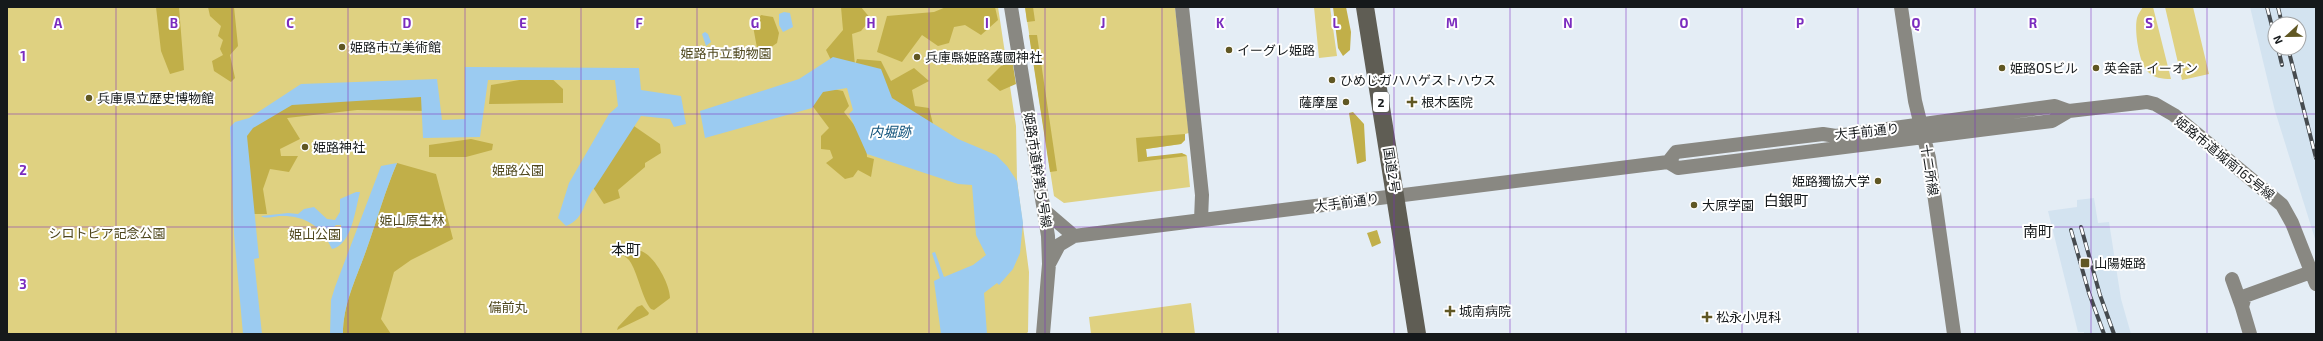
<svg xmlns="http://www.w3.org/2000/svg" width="2323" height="341" viewBox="0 0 2323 341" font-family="'Exo 2','Noto Sans JP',sans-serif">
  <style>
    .built { fill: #d3e3f0; fill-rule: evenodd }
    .green { fill: #dfd181 }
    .forest { fill: #c1af49 }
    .water { fill: #9bcbf1; fill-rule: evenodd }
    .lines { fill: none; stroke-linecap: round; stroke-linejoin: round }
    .secondary { stroke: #898882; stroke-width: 14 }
    .highway { stroke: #5f5d54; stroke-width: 18 }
    .rail-casing { stroke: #464b4f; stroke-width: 4 }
    .rail { stroke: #fff; stroke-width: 2.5; stroke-dasharray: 8; stroke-linecap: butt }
    .grid { fill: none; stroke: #7b2cbf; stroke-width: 1; stroke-opacity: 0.55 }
    .poi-dot { fill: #605723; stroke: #fff; stroke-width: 1.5 }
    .labels { text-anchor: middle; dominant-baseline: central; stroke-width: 4; stroke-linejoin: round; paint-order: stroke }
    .shield { fill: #fff; stroke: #5b5e5f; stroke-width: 1 }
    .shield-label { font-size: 12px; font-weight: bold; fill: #15191b }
    .poi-label { font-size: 13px; fill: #15191b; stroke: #fff; text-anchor: start }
    .park-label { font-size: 13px; fill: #4f471d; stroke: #fff }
    .street-label { font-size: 13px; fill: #15191b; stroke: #fff }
    .water-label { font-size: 14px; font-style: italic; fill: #11537b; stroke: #fff }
    .quarter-label { font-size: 15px; fill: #15191b; stroke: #fff }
    .grid-label { font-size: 13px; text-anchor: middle; font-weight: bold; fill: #7b2cbf; stroke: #fff; stroke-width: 4; stroke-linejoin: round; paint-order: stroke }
  </style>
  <rect width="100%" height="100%" fill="#e4edf5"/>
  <path class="built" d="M 2250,7 L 2316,7 L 2316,242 L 2275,111 ZM 2275,24 L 2299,24 L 2299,48 L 2275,48 Z
    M 2094,198 L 2098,223 L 2109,222 L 2121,299 L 2131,334 L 2084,334 L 2084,332 L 2078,332 L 2048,211 L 2077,207 L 2077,200 Z"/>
  <path class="green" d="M 7,7 L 998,7 L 1016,126 L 1017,180 L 1029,272 L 1028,332 L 1026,334 L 7,334 Z
    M 1025,7 L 1175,7 L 1189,133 L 1185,134 L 1185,140 L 1181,144 L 1146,149 L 1147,157 L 1185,154 L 1187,156 L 1190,187 L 1064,203 L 1054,196 Z
    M 1314,7 L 1330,7 L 1337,56 L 1319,58 Z
    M 2143,7 L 2153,7 L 2171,79 C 2162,79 2154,78 2148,72 C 2139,64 2134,30 2137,18 C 2138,14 2141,10 2143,7 Z
    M 2165,7 L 2193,7 L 2209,74 L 2182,80 Z
    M 1191,303 L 1195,334 L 1091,334 L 1089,317 Z"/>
  <path class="forest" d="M 156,7 L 179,7 L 184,70 L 170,74 L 161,51 Z
    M 208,7 L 234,7 L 238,46 L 230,55 L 235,78 L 231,82 L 214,71 L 212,61 L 223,55 L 220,49 L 223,40 L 218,36 L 221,26 L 210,16 Z
    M 841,7 L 861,7 L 871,19 L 861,31 L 852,34 L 855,65 L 857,59 L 881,61 L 891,81 L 914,68 L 929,81 L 912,90 L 915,106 L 929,108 L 934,128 L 831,60 L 826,50 L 843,30 Z
    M 946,7 L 995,7 L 998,20 L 981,35 L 965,25 L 954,27 L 949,43 L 938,46 L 922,35 L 902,62 L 877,52 L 887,16 L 934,12 Z
    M 1025,7 L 1033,7 L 1035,21 L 1027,22 Z
    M 1333,7 L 1346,7 L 1351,32 L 1350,50 L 1343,56 L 1338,48 Z
    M 761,15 L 773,17 L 779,33 L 777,43 L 764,52 L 757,48 L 753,26 Z
    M 1029,35 L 1037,35 L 1057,171 L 1050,172 Z
    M 1003,64 L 1013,65 L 1016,84 L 1000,91 L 987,80 Z
    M 548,75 L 563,89 L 563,103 L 489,104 L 491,85 Z
    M 427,86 L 429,111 L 357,110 L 287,118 L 300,139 L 280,149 L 281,156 L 298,156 L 289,172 L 270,169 L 263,189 L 267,214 L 251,214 L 245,186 L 246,129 L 293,95 Z
    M 822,87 L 843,91 L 849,106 L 844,112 L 866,140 L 867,157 L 874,159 L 871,177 L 858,170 L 853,177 L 845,179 L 826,163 L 833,158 L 830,150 L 821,149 L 821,136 L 829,128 L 811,104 Z
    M 1353,112 L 1364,124 L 1366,161 L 1357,164 L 1349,113 Z
    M 631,124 L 660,144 L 661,153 L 645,163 L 645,167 L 618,190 L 620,198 L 604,204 L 592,186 Z
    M 1185,134 L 1185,140 L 1181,144 L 1146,149 L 1147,157 L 1182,153 L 1187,156 L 1138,162 L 1136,138 Z
    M 471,139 L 493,144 L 492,150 L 466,157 L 429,157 L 429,145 Z
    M 397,163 L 436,174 L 453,239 L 411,260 L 394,272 L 381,319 L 391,334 L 343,334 C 343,303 357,277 367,248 C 377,220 385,191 397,163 Z
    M 1377,230 L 1381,243 L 1372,247 L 1367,233 Z
    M 618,251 C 625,251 635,249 641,251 C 654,255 670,284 670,298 L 654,310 L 651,309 C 643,300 638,275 631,263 C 628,257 621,255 618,251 Z
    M 642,305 L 649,313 L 648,315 L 617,330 L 618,327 L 637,307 Z"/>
  <path class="water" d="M 784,12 L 790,13 L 793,27 L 783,32 L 779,25 L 779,14 Z
    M 705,32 L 708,34 L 711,42 L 706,46 L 702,34 Z
    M 833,57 L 881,69 L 892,98 L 958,139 L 996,155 L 1007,166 L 1017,181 L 1023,223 L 1020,253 L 1013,269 L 999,285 L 997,283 L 984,293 L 987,334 L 941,334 L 934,281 L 940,278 L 932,253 L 935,252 L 944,277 L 973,265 L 986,255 L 976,235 L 972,185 L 958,184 L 867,154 L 849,114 L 853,110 L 847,88 L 823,92 L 812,108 L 705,138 L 700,111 L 799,79 Z
    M 465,67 L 639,68 L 641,90 L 681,96 L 686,124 L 674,127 L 670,119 L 641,116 L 595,187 C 582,202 586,218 566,226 L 558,218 L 569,183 L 609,114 L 618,106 L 615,80 L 488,80 L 480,137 L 423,138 L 421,97 L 292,105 L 253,128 L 247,136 L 259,258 L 254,259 L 262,334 L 243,334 L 234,234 L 230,127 L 235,122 L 249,118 L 301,84 L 437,79 L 442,120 L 465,119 Z
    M 397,163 C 385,191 377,220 367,248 C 357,277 343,303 343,334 L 330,334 L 331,300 L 335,287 L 381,166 Z
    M 356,192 L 360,192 L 359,196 C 355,212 351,245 332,249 C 321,225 304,215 279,216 C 273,217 265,219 261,216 L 288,213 L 298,214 L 304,209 L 314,207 L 327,219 L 335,220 L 340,212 L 340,199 ZM 336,225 L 341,225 L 341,237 L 338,239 L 332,237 L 329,232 Z"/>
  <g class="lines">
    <path class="secondary" d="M 1011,7 L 1048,236 L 1049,264 L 1043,334
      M 1182,7 L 1202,195 L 1201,220
      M 1901,7 L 1915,101 L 1929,158 L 1954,334
      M 1668,162 L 1676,152 L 1823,134 L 1836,136 L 2055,106 L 2069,111 L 2147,102 L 2155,104 L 2174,115 L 2282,205 L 2292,223 L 2316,284
      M 1046,212 L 1074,236
      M 1049,264 L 1059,245 L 1074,236 L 1668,162 L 1678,168 L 2052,121 L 2069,111
      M 2232,279 L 2242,307
      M 2250,334 L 2242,307 L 2245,296 L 2311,272"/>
    <path class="highway" d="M 1365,7 L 1417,334"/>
    <g class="rail-casing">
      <path id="rail" d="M 2267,7 L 2275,38
        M 2278,7 L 2282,24
        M 2278,48 L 2282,65
        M 2288,48 L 2316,158
        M 2081,227 L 2100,295 L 2114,334
        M 2071,230 L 2089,293 L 2104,334"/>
    </g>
    <use href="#rail" class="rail"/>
  </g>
  <path class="grid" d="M 116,7 L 116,334M 232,7 L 232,334M 348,7 L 348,334M 465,7 L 465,334M 581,7 L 581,334M 697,7 L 697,334M 813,7 L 813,334M 929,7 L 929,334M 1045,7 L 1045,334M 1162,7 L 1162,334M 1278,7 L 1278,334M 1394,7 L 1394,334M 1510,7 L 1510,334M 1626,7 L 1626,334M 1742,7 L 1742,334M 1858,7 L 1858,334M 1975,7 L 1975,334M 2091,7 L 2091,334M 2207,7 L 2207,334M 7,114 L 2316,114M 7,227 L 2316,227"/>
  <g class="poi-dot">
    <circle cx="342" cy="47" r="4"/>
    <circle cx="1229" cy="50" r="4"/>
    <circle cx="917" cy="57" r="4"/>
    <circle cx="2002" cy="68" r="4"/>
    <circle cx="2096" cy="68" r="4"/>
    <circle cx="1332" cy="80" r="4"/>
    <circle cx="89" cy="98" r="4"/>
    <circle cx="1346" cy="102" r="4"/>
    <path d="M1410 96h4v4h4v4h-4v4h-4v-4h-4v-4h4z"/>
    <circle cx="305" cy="147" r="4"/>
    <circle cx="1878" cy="181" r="4"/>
    <circle cx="1694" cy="205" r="4"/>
    <rect x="2080" y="258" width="10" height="10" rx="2"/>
    <path d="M1448 305h4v4h4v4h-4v4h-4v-4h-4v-4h4z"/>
    <path d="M1705 311h4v4h4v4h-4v4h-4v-4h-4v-4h4z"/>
  </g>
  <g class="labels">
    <rect class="shield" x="1373" y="92" width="16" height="20" rx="3"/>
    <g class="shield-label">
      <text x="1381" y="102">2</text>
    </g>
    <g class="poi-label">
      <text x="350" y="47">姫路市立美術館</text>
      <text x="1237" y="50">イーグレ姫路</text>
      <text x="925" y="57">兵庫縣姫路護國神社</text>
      <text x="2010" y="68">姫路OSビル</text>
      <text x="2104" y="68">英会話 イーオン</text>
      <text x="1340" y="80">ひめじガハハゲストハウス</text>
      <text x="97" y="98">兵庫県立歴史博物館</text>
      <text x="1338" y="102" text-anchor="end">薩摩屋</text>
      <text x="1421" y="102">根木医院</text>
      <text x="313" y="147">姫路神社</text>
      <text x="1870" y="181" text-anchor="end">姫路獨協大学</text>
      <text x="1702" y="205">大原学園</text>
      <text x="2094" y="263">山陽姫路</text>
      <text x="1459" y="311">城南病院</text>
      <text x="1716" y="317">松永小児科</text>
    </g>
    <g class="park-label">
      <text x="726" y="53">姫路市立動物園</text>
      <text x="518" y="170">姫路公園</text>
      <text x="412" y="220">姫山原生林</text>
      <text x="107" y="233">シロトピア記念公園</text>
      <text x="315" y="234">姫山公園</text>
      <text x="508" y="307">備前丸</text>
    </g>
    <g class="street-label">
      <text transform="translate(1867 131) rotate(-6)">大手前通り</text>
      <text transform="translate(2225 158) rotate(39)">姫路市道城南165号線</text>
      <text transform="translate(1038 170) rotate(81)">姫路市道幹第５号線</text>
      <text transform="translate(1392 170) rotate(81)">国道2号</text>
      <text transform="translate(1930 170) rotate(81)">十二所線</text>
      <text transform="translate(1347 202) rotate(-7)">大手前通り</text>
    </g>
    <g class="water-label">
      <text x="890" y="131">内堀跡</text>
    </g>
    <g class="quarter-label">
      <text x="1786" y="200">白銀町</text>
      <text x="2038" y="231">南町</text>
      <text x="626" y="249">本町</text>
    </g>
  </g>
  <g class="grid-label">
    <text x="58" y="28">A</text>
    <text x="174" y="28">B</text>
    <text x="290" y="28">C</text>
    <text x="407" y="28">D</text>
    <text x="523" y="28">E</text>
    <text x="639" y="28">F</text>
    <text x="755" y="28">G</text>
    <text x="871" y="28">H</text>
    <text x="987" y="28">I</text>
    <text x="1103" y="28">J</text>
    <text x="1220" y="28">K</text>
    <text x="1336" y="28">L</text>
    <text x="1452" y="28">M</text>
    <text x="1568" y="28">N</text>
    <text x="1684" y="28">O</text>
    <text x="1800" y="28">P</text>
    <text x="1916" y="28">Q</text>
    <text x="2033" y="28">R</text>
    <text x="2149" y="28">S</text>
    <text x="23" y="61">1</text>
    <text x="23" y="175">2</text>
    <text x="23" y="289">3</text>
  </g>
  <rect width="2323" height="341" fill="none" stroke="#15191b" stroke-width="16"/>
  <g transform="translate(2287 36) rotate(248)"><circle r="19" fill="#ffffff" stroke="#a1a3a4"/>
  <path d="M0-3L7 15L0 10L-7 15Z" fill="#605723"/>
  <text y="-6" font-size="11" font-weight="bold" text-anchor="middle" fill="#15191b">N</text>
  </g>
</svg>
